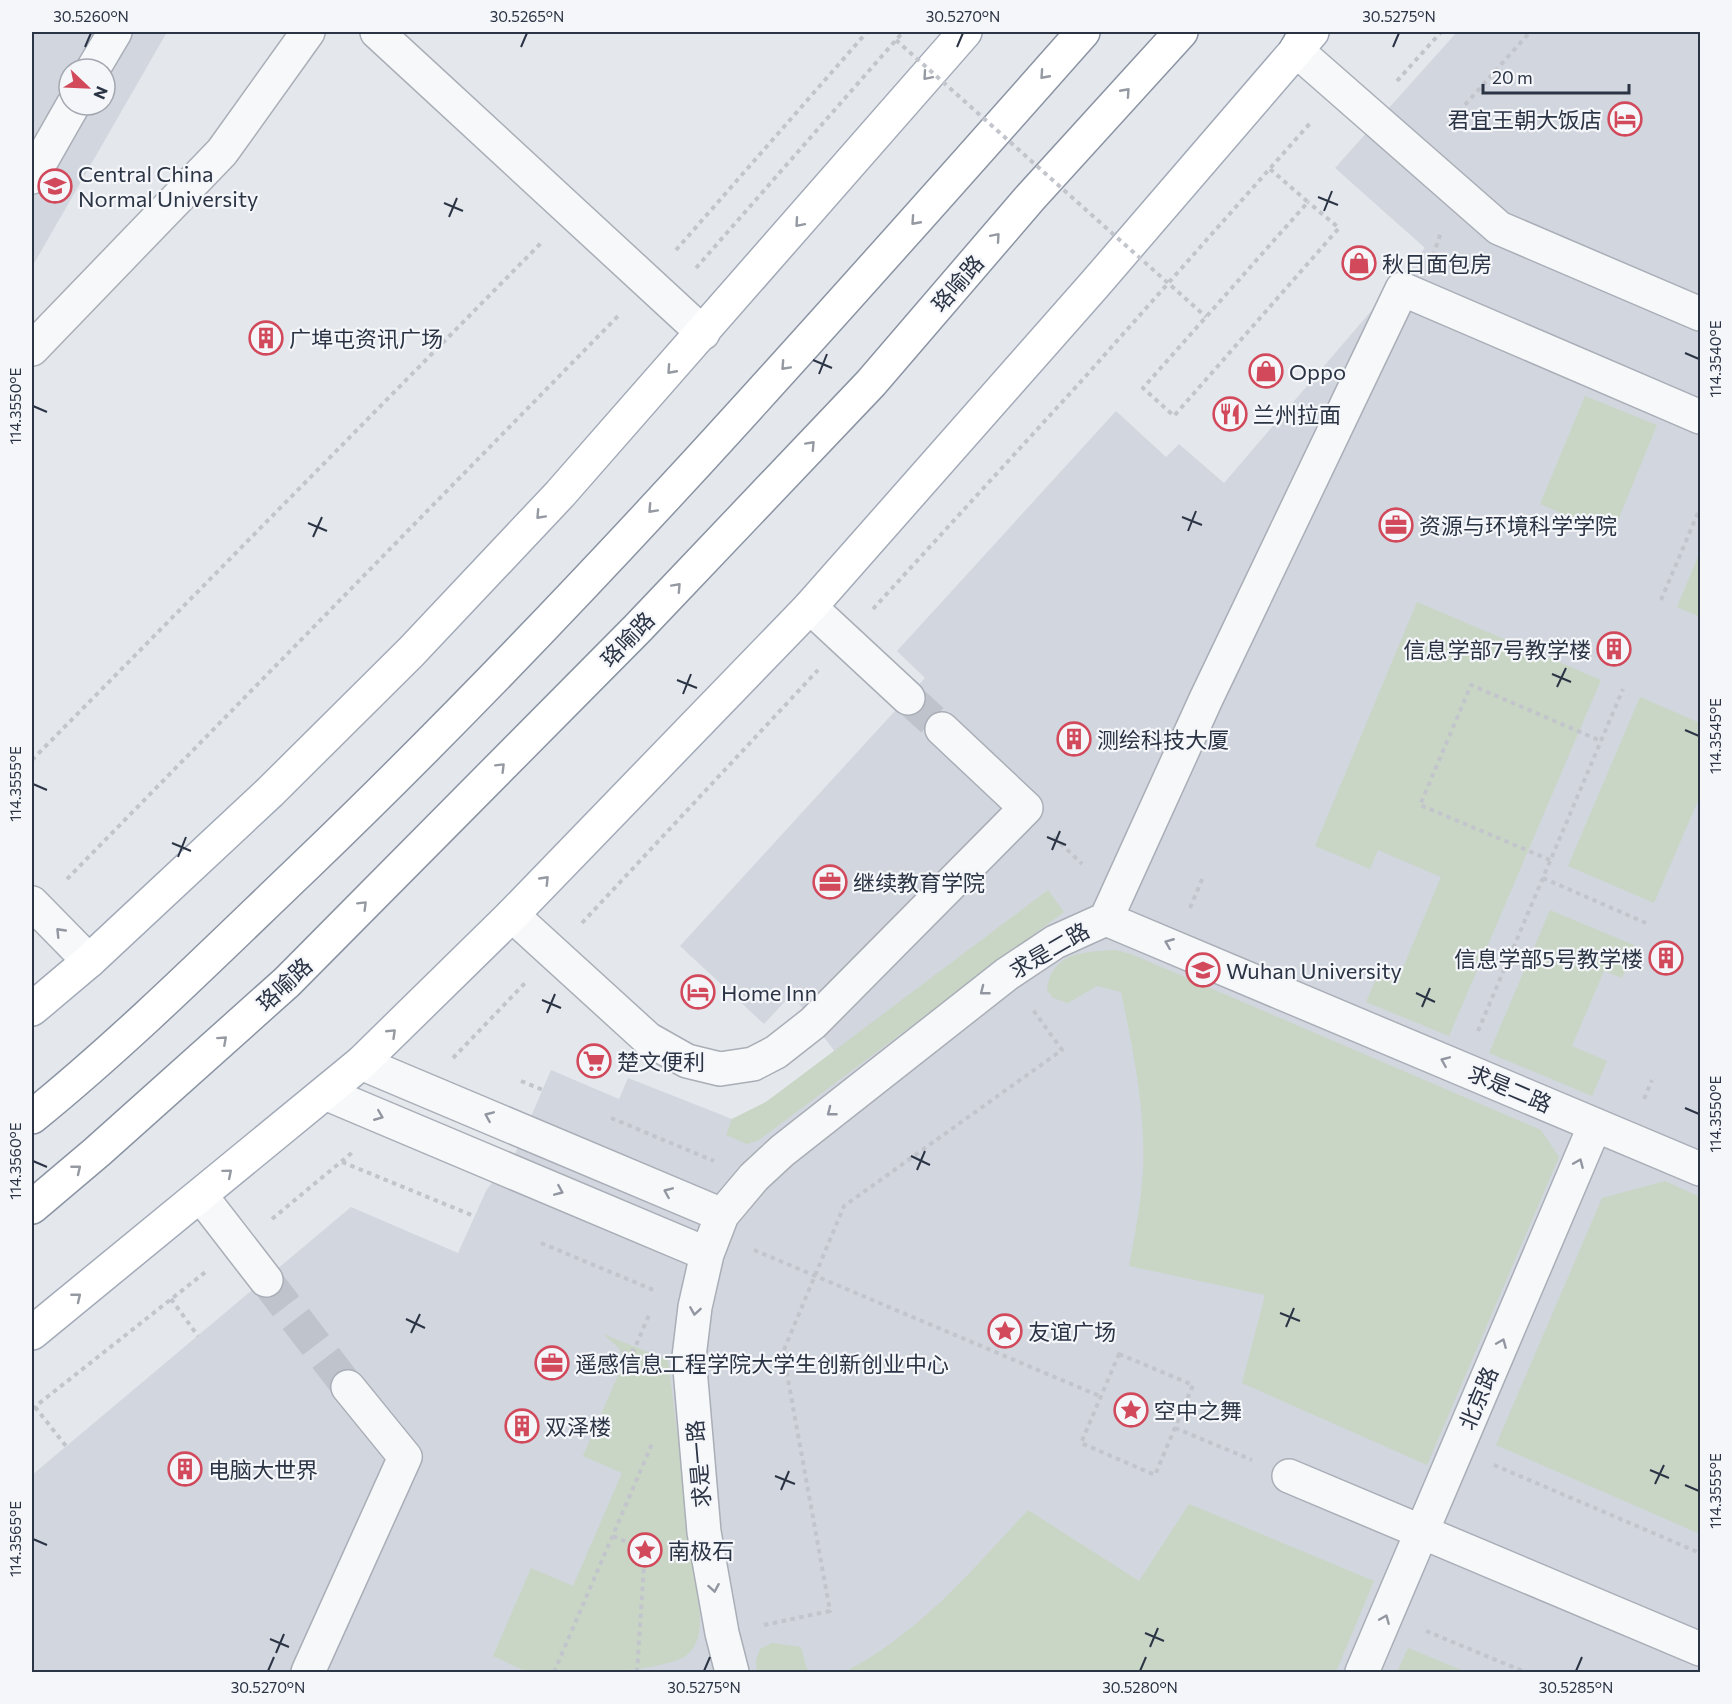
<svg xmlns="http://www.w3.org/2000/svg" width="1732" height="1704" viewBox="0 0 1732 1704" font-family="Commissioner,'Noto Sans SC',sans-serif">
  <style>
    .built { fill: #d2d6de; fill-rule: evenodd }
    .green { fill: #c9d6c5 }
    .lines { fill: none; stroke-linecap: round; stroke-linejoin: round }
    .minor-tunnel { stroke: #bfc3cb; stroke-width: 33; stroke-dasharray: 33 16; stroke-linecap: butt }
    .minor-casing { stroke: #a9aeb7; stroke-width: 36 }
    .major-casing { stroke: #a3abb8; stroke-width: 36 }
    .highway-casing { stroke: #8b94a3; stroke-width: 36 }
    .path { stroke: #c2c5cb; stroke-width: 4; stroke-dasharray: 4.5 4.5; stroke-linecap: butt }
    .minor { stroke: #f7f8fa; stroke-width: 33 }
    .major { stroke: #fff; stroke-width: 33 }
    .highway { stroke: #fff; stroke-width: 33 }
    .path-bridge { stroke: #c2c5cb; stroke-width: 4; stroke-dasharray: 4.5 4.5; stroke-linecap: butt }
    .oneway { stroke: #959aa2 }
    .oneway2 { stroke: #9196a0 }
    .ticks { fill: none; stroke: #2b3445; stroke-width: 2 }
    .labels { text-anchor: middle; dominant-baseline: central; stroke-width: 4.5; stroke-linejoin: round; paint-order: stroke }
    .poi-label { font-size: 22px; fill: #2b3445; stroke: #f4f6f9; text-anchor: start }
    .street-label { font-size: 22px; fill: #2b3445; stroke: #f4f6f9 }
    .neatline { fill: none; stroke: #2b3445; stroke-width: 2 }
    .ticks-label { font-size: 15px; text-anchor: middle; fill: #2b3445 }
  </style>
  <rect width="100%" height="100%" fill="#e4e7ec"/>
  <path class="built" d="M 32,32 L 167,32 L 32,267 ZM 69,69 L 105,69 L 105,105 L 69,105 Z
    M 1457,32 L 1700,32 L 1700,1672 L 32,1672 L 32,1475 L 351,1207 L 458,1253 L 487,1189 L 492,1183 L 502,1184 L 551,1070 L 619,1099 L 628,1078 L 732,1119 L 766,1102 L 835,1052 L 792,994 L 764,1024 L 680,946 L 925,678 L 897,651 L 1116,411 L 1166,457 L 1179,444 L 1224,483 L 1425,248 L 1335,168 Z"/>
  <path class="green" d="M 1585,396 L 1657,425 L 1612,535 L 1540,504 Z
    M 1700,552 L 1700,617 L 1677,607 Z
    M 1417,602 L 1601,680 L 1449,1036 L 1366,1002 L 1380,970 L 1399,977 L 1441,877 L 1378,850 L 1370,869 L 1315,846 Z
    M 1640,697 L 1700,723 L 1700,796 L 1654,903 L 1568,866 Z
    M 1048,890 L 1064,912 L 759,1140 L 747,1144 L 726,1135 L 732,1119 L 766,1102 Z
    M 1550,910 L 1636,946 L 1622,978 L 1604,971 L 1572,1046 L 1607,1061 L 1592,1096 L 1489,1053 Z
    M 1115,950 L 1131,954 L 1541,1130 L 1559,1157 L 1427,1465 L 1242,1383 L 1265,1295 L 1129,1266 C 1135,1234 1141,1203 1143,1171 C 1146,1112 1133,1049 1121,992 L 1097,986 L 1068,1003 L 1053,998 L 1047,990 C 1051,952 1084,952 1115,950 Z
    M 1665,1181 L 1700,1197 L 1700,1534 L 1496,1445 L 1602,1198 Z
    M 603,1334 L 668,1360 L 700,1616 C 700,1631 699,1644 687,1655 C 669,1671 558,1678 532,1672 C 519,1670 505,1661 493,1656 L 531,1568 L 573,1586 L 622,1473 L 583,1456 L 619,1373 L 623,1359 L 619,1348 Z
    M 1189,1504 L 1374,1581 L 1336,1672 L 844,1672 C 918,1635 972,1570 1028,1510 L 1139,1581 Z
    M 772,1643 L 801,1647 L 807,1669 L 813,1672 L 757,1672 L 756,1660 L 760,1649 Z
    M 1408,1648 L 1466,1672 L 1397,1672 Z"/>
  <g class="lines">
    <path class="minor-tunnel" d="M 908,698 L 942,729
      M 266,1280 L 348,1387"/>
    <g class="minor-casing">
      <path id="minor" d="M 377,32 L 703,333
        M 1296,50 L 1499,228 L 1700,314
        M 93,69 L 115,32
        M 32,177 L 73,105
        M 32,349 L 222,152 L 308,32
        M 810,607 L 908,698
        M 32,903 L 89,961
        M 512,915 L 648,1039 L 687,1061 L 720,1069 L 753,1064 L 776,1052 L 813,1023 L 1026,808 L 942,729
        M 1106,919 L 1206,699 L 1402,289 L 1700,417
        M 361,1063 L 722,1215
        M 325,1093 L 707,1254
        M 201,1196 L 266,1280
        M 1289,1476 L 1700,1649
        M 308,1672 L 405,1457 L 348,1387
        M 732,1672 L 722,1633 L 704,1532 L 689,1357 L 695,1307 L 707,1254 L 722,1215 L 754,1177 L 782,1151 L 1007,974 L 1055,942 L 1106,919 L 1700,1169
        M 1362,1672 L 1595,1125"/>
    </g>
    <g class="major-casing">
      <path id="major" d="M 32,1009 L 89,961 L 270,792 L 411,652 L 560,494 L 965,32
        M 32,1333 L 361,1063 L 512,915 L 810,607 L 1095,284 L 1312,32"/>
    </g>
    <g class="highway-casing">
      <path id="highway" d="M 1296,50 L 1306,32
        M 32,1117 C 128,1039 216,951 306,865 C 580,602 831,316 1083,32
        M 32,1207 L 97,1152 L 287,982 L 637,629 L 871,383 L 1029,199 L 1181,32"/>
    </g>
    <path class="path" d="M 1397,81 L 1441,32
      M 1447,125 L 1530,32
      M 1270,169 L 1308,202 L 1143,388 L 1174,416 L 1339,228 L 1308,202
      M 676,250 L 867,32
      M 1433,256 L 1441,232
      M 696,268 L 903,32
      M 1661,600 L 1700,508
      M 873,609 L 1085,377 L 1312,121
      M 32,760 L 542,242
      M 1054,837 L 1082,864
      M 1550,860 L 1420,805 L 1471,685 L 1601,741
      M 1543,878 L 1646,923
      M 67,879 L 620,314
      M 1190,908 L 1204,875
      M 582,923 L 818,670
      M 1478,1031 L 1623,689
      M 453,1058 L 525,983
      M 521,1081 L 543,1090
      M 1644,1099 L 1652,1080
      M 611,1118 L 714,1161
      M 342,1162 L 474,1216
      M 272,1219 L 354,1151
      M 541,1243 L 656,1291
      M 754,1250 L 1102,1397
      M 171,1299 L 198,1336
      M 622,1353 L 634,1350 L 649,1315
      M 1119,1354 L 1193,1385 L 1155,1475 L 1081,1443 Z
      M 35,1407 L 66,1446
      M 32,1409 L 208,1270
      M 1175,1428 L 1252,1460
      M 1494,1465 L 1700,1553
      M 613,1536 L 645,1550 L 663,1545
      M 764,1625 L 830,1611 L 783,1352 L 844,1206 L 1062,1050 L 1031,1007
      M 1426,1631 L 1525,1672
      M 554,1672 L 652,1444
      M 637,1672 L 645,1550"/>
    <use href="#minor" class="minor"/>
    <use href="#major" class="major"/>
    <use href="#highway" class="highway"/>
    <path class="path-bridge" d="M 896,40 L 1206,317"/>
  </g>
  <defs><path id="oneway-chevron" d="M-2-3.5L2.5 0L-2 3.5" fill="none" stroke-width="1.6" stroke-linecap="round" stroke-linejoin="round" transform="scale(1.5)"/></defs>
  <g class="oneway">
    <use href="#oneway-chevron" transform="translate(1044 75) rotate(132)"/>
    <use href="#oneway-chevron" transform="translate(927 76) rotate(131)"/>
    <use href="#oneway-chevron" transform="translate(1126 92) rotate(-48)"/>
    <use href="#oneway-chevron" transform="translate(915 221) rotate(132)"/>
    <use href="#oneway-chevron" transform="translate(799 223) rotate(131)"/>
    <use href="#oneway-chevron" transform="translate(996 237) rotate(-49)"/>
    <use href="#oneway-chevron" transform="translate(785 366) rotate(133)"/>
    <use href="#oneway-chevron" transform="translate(671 370) rotate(132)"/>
    <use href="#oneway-chevron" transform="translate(811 445) rotate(-47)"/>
    <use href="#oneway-chevron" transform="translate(652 509) rotate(133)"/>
    <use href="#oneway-chevron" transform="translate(540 515) rotate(133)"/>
    <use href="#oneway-chevron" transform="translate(677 587) rotate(-47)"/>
    <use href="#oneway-chevron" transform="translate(501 767) rotate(-45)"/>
    <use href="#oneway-chevron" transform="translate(545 880) rotate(-46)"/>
    <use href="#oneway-chevron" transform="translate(363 905) rotate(-45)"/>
    <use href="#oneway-chevron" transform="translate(392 1033) rotate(-44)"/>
    <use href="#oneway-chevron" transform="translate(223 1040) rotate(-42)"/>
    <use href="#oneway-chevron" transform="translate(77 1169) rotate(-39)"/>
    <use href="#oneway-chevron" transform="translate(228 1173) rotate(-40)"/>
    <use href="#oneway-chevron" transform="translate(77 1297) rotate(-39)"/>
  </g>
  <g class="oneway2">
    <use href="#oneway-chevron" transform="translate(60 932) rotate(-134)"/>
    <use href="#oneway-chevron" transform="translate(1169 943) rotate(-158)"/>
    <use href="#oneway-chevron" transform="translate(984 991) rotate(142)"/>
    <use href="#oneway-chevron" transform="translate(1445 1061) rotate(-157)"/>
    <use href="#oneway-chevron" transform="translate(831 1112) rotate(142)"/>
    <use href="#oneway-chevron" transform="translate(379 1116) rotate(22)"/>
    <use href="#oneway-chevron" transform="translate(489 1116) rotate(-157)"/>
    <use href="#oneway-chevron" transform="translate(1579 1163) rotate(-67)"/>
    <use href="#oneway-chevron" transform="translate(559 1191) rotate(23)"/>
    <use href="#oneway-chevron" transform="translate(668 1192) rotate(-157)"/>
    <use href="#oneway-chevron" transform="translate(695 1311) rotate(99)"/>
    <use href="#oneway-chevron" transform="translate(1502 1343) rotate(-67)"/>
    <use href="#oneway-chevron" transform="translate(714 1588) rotate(80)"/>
    <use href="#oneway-chevron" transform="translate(1385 1619) rotate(-67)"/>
  </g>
  <path class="ticks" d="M 85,47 L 91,33M 521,47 L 527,33M 957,47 L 963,33M 1393,47 L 1399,33M 1318,197 L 1338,205M 444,203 L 463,211M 1324,211 L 1332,191M 449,217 L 457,198M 1685,353 L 1699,359M 813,360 L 832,368M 819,374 L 827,354M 33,406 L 47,412M 1182,517 L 1202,525M 308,523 L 327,531M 1188,531 L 1196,511M 313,537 L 322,517M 1552,674 L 1571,682M 677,680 L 697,688M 1557,687 L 1566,668M 683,694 L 691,674M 1685,730 L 1699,736M 33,784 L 47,790M 1047,837 L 1066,845M 172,843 L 191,851M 1052,850 L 1060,831M 178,857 L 186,837M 1416,993 L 1435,1002M 542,1000 L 561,1008M 1422,1007 L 1430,988M 547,1013 L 555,994M 1685,1108 L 1699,1114M 911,1156 L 930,1165M 33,1161 L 47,1167M 917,1170 L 925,1151M 1280,1313 L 1300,1321M 406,1319 L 425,1328M 1286,1327 L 1294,1308M 411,1333 L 420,1314M 1650,1470 L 1669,1478M 775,1476 L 795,1484M 1655,1484 L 1664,1465M 1685,1485 L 1699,1491M 781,1490 L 789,1471M 33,1539 L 47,1545M 1145,1633 L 1164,1641M 270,1639 L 289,1647M 1150,1647 L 1158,1628M 276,1653 L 284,1634M 268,1671 L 274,1657M 704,1671 L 710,1657M 1140,1671 L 1146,1657M 1576,1671 L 1582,1657"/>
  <defs>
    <g id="hotel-ring" transform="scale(1.725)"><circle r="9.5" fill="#f4f6f9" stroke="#d1495b" stroke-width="1.5"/><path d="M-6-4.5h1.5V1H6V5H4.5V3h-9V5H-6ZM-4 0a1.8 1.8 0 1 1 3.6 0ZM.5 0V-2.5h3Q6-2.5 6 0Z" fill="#d1495b"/></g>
    <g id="university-ring" transform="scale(1.725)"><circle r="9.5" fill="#f4f6f9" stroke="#d1495b" stroke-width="1.5"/><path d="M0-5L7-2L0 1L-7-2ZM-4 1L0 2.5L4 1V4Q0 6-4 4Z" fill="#d1495b"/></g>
    <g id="shop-ring" transform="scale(1.725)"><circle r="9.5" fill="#f4f6f9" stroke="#d1495b" stroke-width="1.5"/><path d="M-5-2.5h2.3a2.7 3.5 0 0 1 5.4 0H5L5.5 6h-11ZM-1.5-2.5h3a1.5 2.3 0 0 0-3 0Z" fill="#d1495b"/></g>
    <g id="building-ring" transform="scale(1.725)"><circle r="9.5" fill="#f4f6f9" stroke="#d1495b" stroke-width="1.5"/><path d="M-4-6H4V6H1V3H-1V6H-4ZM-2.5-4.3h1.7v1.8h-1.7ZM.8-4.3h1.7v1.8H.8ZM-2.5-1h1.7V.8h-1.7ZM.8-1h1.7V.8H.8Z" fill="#d1495b"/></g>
    <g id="restaurant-ring" transform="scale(1.725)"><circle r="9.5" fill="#f4f6f9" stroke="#d1495b" stroke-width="1.5"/><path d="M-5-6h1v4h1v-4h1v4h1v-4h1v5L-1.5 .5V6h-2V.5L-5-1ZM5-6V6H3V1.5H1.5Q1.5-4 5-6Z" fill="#d1495b"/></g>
    <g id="office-ring" transform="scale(1.725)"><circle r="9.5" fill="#f4f6f9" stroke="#d1495b" stroke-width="1.5"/><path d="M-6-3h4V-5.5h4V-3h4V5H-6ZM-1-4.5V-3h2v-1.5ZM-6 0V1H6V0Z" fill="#d1495b"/></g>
    <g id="supermarket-ring" transform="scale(1.725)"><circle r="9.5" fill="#f4f6f9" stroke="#d1495b" stroke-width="1.5"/><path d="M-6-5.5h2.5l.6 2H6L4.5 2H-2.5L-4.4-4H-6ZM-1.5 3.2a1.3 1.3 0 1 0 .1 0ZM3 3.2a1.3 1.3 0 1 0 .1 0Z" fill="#d1495b"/></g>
    <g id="sight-ring" transform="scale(1.725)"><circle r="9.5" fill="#f4f6f9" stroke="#d1495b" stroke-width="1.5"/><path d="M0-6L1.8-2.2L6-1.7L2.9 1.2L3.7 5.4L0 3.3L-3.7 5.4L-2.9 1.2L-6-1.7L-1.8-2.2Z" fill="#d1495b"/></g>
  </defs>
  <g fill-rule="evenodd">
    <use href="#hotel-ring" x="1625" y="119"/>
    <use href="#university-ring" x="55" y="186"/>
    <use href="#shop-ring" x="1359" y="263"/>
    <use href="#building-ring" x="266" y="338"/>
    <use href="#shop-ring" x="1266" y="371"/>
    <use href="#restaurant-ring" x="1230" y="414"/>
    <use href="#office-ring" x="1396" y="525"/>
    <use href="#building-ring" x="1614" y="649"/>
    <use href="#building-ring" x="1074" y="739"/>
    <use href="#office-ring" x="830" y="882"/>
    <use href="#building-ring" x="1666" y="958"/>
    <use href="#university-ring" x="1203" y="970"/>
    <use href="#hotel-ring" x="698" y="992"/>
    <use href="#supermarket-ring" x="594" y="1061"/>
    <use href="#sight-ring" x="1005" y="1331"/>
    <use href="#office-ring" x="552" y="1363"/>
    <use href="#sight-ring" x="1131" y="1410"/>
    <use href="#building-ring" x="522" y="1426"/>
    <use href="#building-ring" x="185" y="1469"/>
    <use href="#sight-ring" x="645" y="1550"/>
  </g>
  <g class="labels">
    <g class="poi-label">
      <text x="1602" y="119" text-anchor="end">君宜王朝大饭店</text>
      <text x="78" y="173">Central China<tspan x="78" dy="25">Normal University</tspan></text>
      <text x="1382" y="263">秋日面包房</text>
      <text x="289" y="338">广埠屯资讯广场</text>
      <text x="1289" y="371">Oppo</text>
      <text x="1253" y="414">兰州拉面</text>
      <text x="1419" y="525">资源与环境科学学院</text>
      <text x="1591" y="649" text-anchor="end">信息学部7号教学楼</text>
      <text x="1097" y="739">测绘科技大厦</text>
      <text x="853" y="882">继续教育学院</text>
      <text x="1643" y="958" text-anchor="end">信息学部5号教学楼</text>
      <text x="1226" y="970">Wuhan University</text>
      <text x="721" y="992">Home Inn</text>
      <text x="617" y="1061">楚文便利</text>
      <text x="1028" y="1331">友谊广场</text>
      <text x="575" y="1363">遥感信息工程学院大学生创新创业中心</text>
      <text x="1154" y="1410">空中之舞</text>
      <text x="545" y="1426">双泽楼</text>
      <text x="208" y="1469">电脑大世界</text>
      <text x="668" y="1550">南极石</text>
    </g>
    <g class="street-label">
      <text transform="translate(957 283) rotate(-49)">珞喻路</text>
      <text transform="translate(627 639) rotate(-46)">珞喻路</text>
      <text transform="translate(1049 950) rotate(-30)">求是二路</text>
      <text transform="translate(284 984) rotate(-43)">珞喻路</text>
      <text transform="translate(1510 1088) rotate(23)">求是二路</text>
      <text transform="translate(1478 1398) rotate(-67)">北京路</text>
      <text transform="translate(698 1464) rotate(-95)">求是一路</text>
    </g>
  </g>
  <rect width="1732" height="1704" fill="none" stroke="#f4f6f9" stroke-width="66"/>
  <g transform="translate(87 87) rotate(113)"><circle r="28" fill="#f4f6f9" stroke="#a4a8b1" stroke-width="1.5"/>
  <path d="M0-4.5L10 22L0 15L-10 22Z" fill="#d1495b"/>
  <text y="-9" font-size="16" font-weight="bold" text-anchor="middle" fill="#2b3445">N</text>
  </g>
  <path d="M1483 84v9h146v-9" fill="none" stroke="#2b3445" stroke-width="3"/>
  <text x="1492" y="84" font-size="18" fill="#2b3445" stroke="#f4f6f9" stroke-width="4.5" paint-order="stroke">20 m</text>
  <rect x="33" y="33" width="1666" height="1638" class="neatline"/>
  <g class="ticks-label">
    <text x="91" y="22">30.5260°N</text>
    <text x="527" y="22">30.5265°N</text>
    <text x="963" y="22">30.5270°N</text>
    <text x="1399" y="22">30.5275°N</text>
    <text transform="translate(1716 359) rotate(-90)" y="5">114.3540°E</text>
    <text transform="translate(16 406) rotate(-90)" y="5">114.3550°E</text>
    <text transform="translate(1716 736) rotate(-90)" y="5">114.3545°E</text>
    <text transform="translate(16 784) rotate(-90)" y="5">114.3555°E</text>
    <text transform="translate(1716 1114) rotate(-90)" y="5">114.3550°E</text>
    <text transform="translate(16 1161) rotate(-90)" y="5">114.3560°E</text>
    <text transform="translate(1716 1491) rotate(-90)" y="5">114.3555°E</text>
    <text transform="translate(16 1539) rotate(-90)" y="5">114.3565°E</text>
    <text x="268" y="1693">30.5270°N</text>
    <text x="704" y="1693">30.5275°N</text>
    <text x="1140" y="1693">30.5280°N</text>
    <text x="1576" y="1693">30.5285°N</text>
  </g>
</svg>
